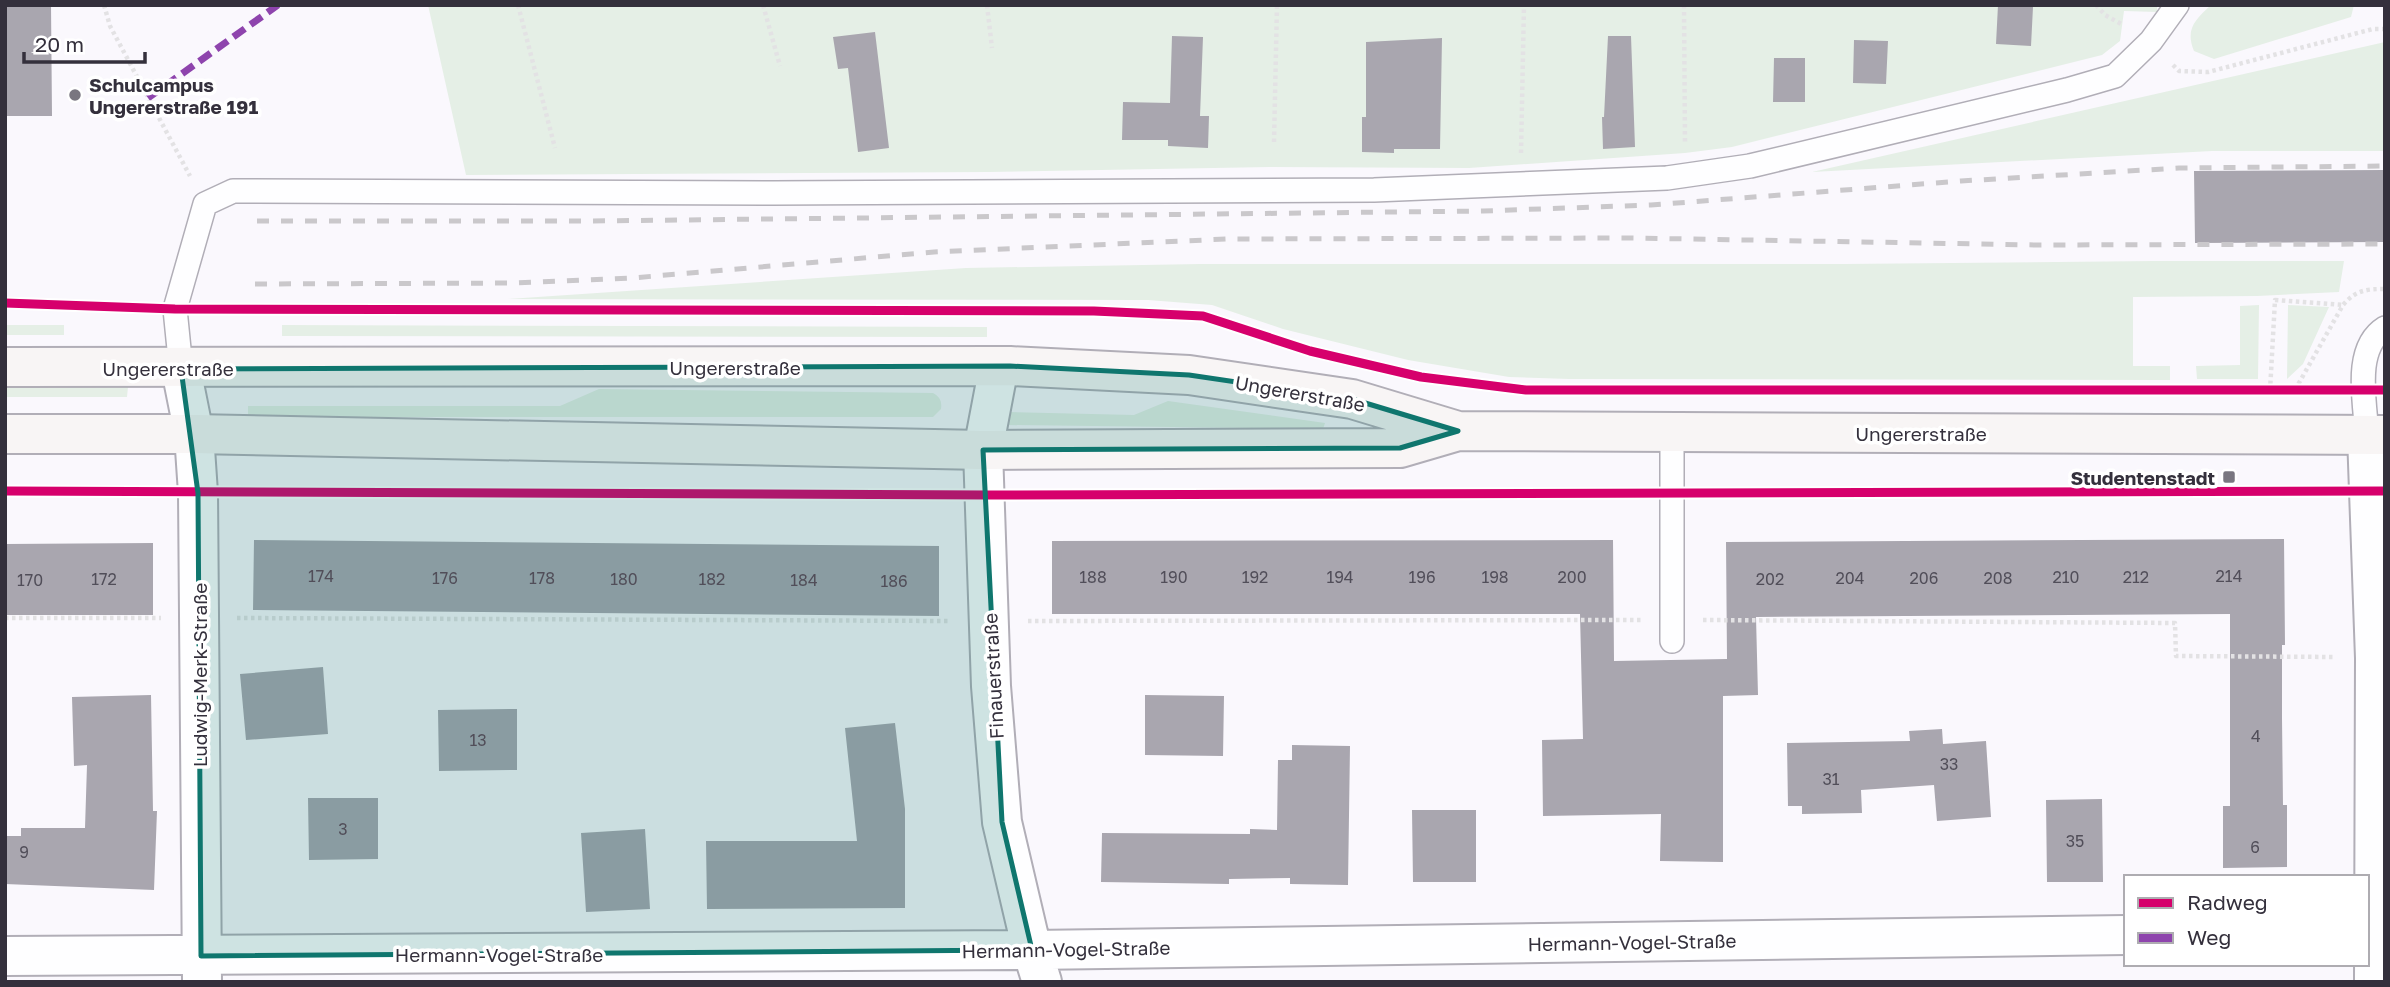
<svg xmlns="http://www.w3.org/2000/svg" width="2390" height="987" viewBox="0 0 2390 987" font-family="'Golos Text',sans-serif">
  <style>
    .green { fill: #e5efe6 }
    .building { fill: #a9a6af }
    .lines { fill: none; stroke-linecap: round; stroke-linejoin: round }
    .lane-casing { stroke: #b1aeb7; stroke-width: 26 }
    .street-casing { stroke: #b1aeb7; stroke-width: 42 }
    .secondary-casing { stroke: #b1aeb7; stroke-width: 42 }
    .path { stroke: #e3e2e4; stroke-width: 4.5; stroke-dasharray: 3.5 3.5; stroke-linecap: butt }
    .lane { stroke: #fefeff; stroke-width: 23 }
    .street { stroke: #fefeff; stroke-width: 38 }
    .secondary { stroke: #f8f5f5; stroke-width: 38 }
    .rail { stroke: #cac8cb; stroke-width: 5; stroke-dasharray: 12 12; stroke-linecap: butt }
    .quiet { stroke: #8e44ad; stroke-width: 7; stroke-dasharray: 14 7; stroke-linecap: butt }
    .cycleway-casing { stroke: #fff; stroke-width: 13 }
    .cycleway { stroke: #d6006c; stroke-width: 9 }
    .marked { fill: #0f766e; fill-opacity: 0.2; stroke: #0f766e; stroke-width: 5; stroke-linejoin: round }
    .poi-dot { fill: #797680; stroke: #fff; stroke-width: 2.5 }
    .labels { text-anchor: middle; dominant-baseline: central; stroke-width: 7; stroke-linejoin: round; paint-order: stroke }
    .number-label { font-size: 16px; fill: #514e59 }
    .poi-label { font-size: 19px; font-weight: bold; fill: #34303c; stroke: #fff; text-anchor: start }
    .street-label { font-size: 19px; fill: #34303c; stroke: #fff }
  </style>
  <rect width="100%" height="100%" fill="#faf8fd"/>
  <path class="green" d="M 428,5 L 2157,5 L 2157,12 L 2124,11 L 2120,41 L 2102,55 L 1732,147 L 1685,153 L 1469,168 L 1270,167 L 989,172 L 466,175 Z
    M 2211,5 L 2354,5 L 2351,17 L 2214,59 L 2194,51 C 2185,29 2195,20 2211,5 Z
    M 2385,42 L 2385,151 L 2212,151 L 1812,172 Z
    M 2154,261 L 2344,261 L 2339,292 L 2257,296 L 2133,297 L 2133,366 L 2170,366 L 2170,380 L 1569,379 L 1509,377 L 1408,360 L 1283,329 L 1212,305 L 1148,300 L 508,299 L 966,268 L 1200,264 L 1844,264 Z
    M 2259,305 L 2258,379 L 2197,379 L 2196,366 L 2240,365 L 2240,306 Z
    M 2288,305 L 2329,307 L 2303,364 L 2287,379 Z
    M 5,325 L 64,325 L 64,335 L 5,335 Z
    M 282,325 L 987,327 L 987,337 L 282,336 Z
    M 128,387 L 127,397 L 5,397 L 5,388 Z
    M 599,389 L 933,393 C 940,397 942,401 941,409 L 933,417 L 248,417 L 248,406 L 560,406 Z
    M 1168,401 L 1325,423 L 1323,429 L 1007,425 L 1008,412 L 1134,415 Z"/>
  <path class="building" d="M 5,5 L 51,5 L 52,116 L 5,116 Z
    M 1998,5 L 2033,7 L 2031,46 L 1996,44 Z
    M 875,32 L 889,148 L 858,152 L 848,68 L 838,69 L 833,37 Z
    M 1172,36 L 1203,37 L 1200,116 L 1209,116 L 1208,148 L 1168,146 L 1168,140 L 1122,140 L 1123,102 L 1170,103 Z
    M 1608,36 L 1631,36 L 1635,147 L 1603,149 L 1602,117 L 1604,117 Z
    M 1442,38 L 1440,149 L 1394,149 L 1394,153 L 1362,152 L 1362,117 L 1366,117 L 1366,42 Z
    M 1854,40 L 1888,41 L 1886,84 L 1853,83 Z
    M 1774,58 L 1805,58 L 1805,102 L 1773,102 Z
    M 2385,170 L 2385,242 L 2195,243 L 2194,171 Z
    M 2284,539 L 2285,645 L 2282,645 L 2282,718 L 2283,805 L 2287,805 L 2287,867 L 2223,868 L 2223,806 L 2230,806 L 2230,614 L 1756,617 L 1758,695 L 1723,696 L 1723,862 L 1660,861 L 1661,814 L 1543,816 L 1542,740 L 1583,739 L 1580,614 L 1052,614 L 1052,541 L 1613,540 L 1614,661 L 1727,659 L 1726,542 Z
    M 254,540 L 939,546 L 939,616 L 253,610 Z
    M 153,543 L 153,615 L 5,615 L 5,544 Z
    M 323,667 L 328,734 L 246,740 L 240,674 Z
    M 151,695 L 153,811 L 157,811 L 154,890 L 5,884 L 5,836 L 21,836 L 21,828 L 85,828 L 87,765 L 74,766 L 72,697 Z
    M 1145,695 L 1224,696 L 1223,756 L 1145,755 Z
    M 517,709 L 517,770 L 439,771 L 438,710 Z
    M 895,723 L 905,809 L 905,908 L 707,909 L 706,841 L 857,841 L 845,728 Z
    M 1942,729 L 1943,744 L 1986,741 L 1991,817 L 1937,821 L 1934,785 L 1861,790 L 1862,813 L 1802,814 L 1802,806 L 1788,806 L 1787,743 L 1910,741 L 1909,731 Z
    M 1292,745 L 1350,746 L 1348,885 L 1290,884 L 1290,878 L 1229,879 L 1229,884 L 1101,882 L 1102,833 L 1250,834 L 1250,829 L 1277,830 L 1278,760 L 1292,760 Z
    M 308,798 L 378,798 L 378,859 L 309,860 Z
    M 2102,799 L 2103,882 L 2047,882 L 2046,800 Z
    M 1412,810 L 1476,810 L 1476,882 L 1413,882 Z
    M 645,829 L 650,909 L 586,912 L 581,833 Z"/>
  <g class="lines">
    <g class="lane-casing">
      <path id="lane" d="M 181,369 L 175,309 L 205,204 L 233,191 L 773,193 L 1374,190 L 1667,178 L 1750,166 L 2067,90 L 2115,76 L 2151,41 L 2177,5
        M 1672,432 L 1672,641
        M 2367,435 C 2365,402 2353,348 2385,328"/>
    </g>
    <g class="street-casing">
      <path id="street" d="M 999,366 L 983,450 L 991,686 L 1002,822 L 1032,950 L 1042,982
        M 181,369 L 194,434 L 198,493 L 202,981
        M 2367,435 L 2375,658 L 2374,982
        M 5,956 L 1032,950 L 2126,935"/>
    </g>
    <g class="secondary-casing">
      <path id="secondary" d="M 5,367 L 1010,366 L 1189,375 L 1352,399 L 1458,431 L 2385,435
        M 5,434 L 194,434 L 983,450 L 1400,448 L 1458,431"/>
    </g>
    <path class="path" d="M 104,5 L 110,26 L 190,176
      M 518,5 L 555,148
      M 763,5 L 780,66
      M 987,5 L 992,48
      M 1684,5 L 1685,144
      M 2096,5 L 2105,15 L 2123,25
      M 2173,65 L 2179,71 L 2208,72 L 2373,29 L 2385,29
      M 1274,142 L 1277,5
      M 1521,153 L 1524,5
      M 2295,390 L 2343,305 C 2356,290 2366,289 2385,289
      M 2270,391 L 2275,300 L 2343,305
      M 2189,492 L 2189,481
      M 5,618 L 161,618
      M 237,618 L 949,621
      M 1703,620 L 2175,623 L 2176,656 L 2335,657
      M 1028,621 L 1642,620"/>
    <use href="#lane" class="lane"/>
    <use href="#street" class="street"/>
    <use href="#secondary" class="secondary"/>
    <path class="rail" d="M 257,221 L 592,221 L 1483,211 L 1651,205 L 1961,181 L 2179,168 L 2385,166
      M 255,284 L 516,283 L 632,278 L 934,252 L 1227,239 L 1633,238 L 2037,245 L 2385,244"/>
    <path class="quiet" d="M 148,98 L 278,5"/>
    <g class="cycleway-casing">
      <path id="cycleway" d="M 5,303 L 175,309 L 1094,311 L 1203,316 L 1310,351 L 1421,377 L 1526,390 L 2385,390
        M 5,491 L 986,495 L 2385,491"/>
    </g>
    <use href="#cycleway" class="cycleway"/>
  </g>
  <path class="marked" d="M 1010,366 L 1189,375 L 1352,399 L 1458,431 L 1400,448 L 983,450 L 1002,822 L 1032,950 L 201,956 L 198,493 L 181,369 Z"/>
  <g class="poi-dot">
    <circle cx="75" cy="95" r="7"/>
    <rect x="2222" y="470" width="14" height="14" rx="3.5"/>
  </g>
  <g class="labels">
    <g class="number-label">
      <text x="321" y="576">174</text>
      <text x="2229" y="576">214</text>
      <text x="1093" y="577">188</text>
      <text x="1174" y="577">190</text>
      <text x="1255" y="577">192</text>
      <text x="1340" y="577">194</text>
      <text x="1422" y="577">196</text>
      <text x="1495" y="577">198</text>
      <text x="1572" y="577">200</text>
      <text x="2066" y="577">210</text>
      <text x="2136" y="577">212</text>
      <text x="445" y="578">176</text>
      <text x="542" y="578">178</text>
      <text x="1850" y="578">204</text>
      <text x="1924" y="578">206</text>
      <text x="1998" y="578">208</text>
      <text x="104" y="579">172</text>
      <text x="624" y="579">180</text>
      <text x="712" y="579">182</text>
      <text x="1770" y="579">202</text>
      <text x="30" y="580">170</text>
      <text x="804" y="580">184</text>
      <text x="894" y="581">186</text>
      <text x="2256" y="736">4</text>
      <text x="478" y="740">13</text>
      <text x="1949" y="764">33</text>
      <text x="1831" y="779">31</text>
      <text x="343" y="829">3</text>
      <text x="2075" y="841">35</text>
      <text x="2255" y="847">6</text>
      <text x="24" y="852">9</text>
    </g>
    <g class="poi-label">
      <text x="89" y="84">Schulcampus<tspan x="89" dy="22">Ungererstraße 191</tspan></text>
      <text x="2215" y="477" text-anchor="end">Studentenstadt</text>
    </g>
    <g class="street-label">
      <text x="735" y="367">Ungererstraße</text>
      <text x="168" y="368">Ungererstraße</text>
      <text transform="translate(1300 393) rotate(10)">Ungererstraße</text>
      <text x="1921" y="433">Ungererstraße</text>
      <text transform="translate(199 675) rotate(-90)">Ludwig-Merk-Straße</text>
      <text transform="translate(993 676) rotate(-93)">Finauerstraße</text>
      <text transform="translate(1632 942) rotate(-1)">Hermann-Vogel-Straße</text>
      <text transform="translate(1066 949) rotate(-1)">Hermann-Vogel-Straße</text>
      <text x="499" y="954">Hermann-Vogel-Straße</text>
    </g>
  </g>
  <rect width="2390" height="987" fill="none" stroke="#34303c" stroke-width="14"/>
  <rect x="2124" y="875" width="245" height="91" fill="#ffffff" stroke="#aeacb1" stroke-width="2"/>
  <rect x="2138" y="898" width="35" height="10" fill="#d6006c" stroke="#aeacb1" stroke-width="2"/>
  <text x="2187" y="910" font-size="21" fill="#34303c">Radweg</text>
  <rect x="2138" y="933" width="35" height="10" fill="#8e44ad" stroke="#aeacb1" stroke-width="2"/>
  <text x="2187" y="945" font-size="21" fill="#34303c">Weg</text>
  <path d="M24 52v10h121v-10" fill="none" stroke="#34303c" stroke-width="3.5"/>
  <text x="35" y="52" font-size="21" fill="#34303c" stroke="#ffffff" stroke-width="5" paint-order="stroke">20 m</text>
</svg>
